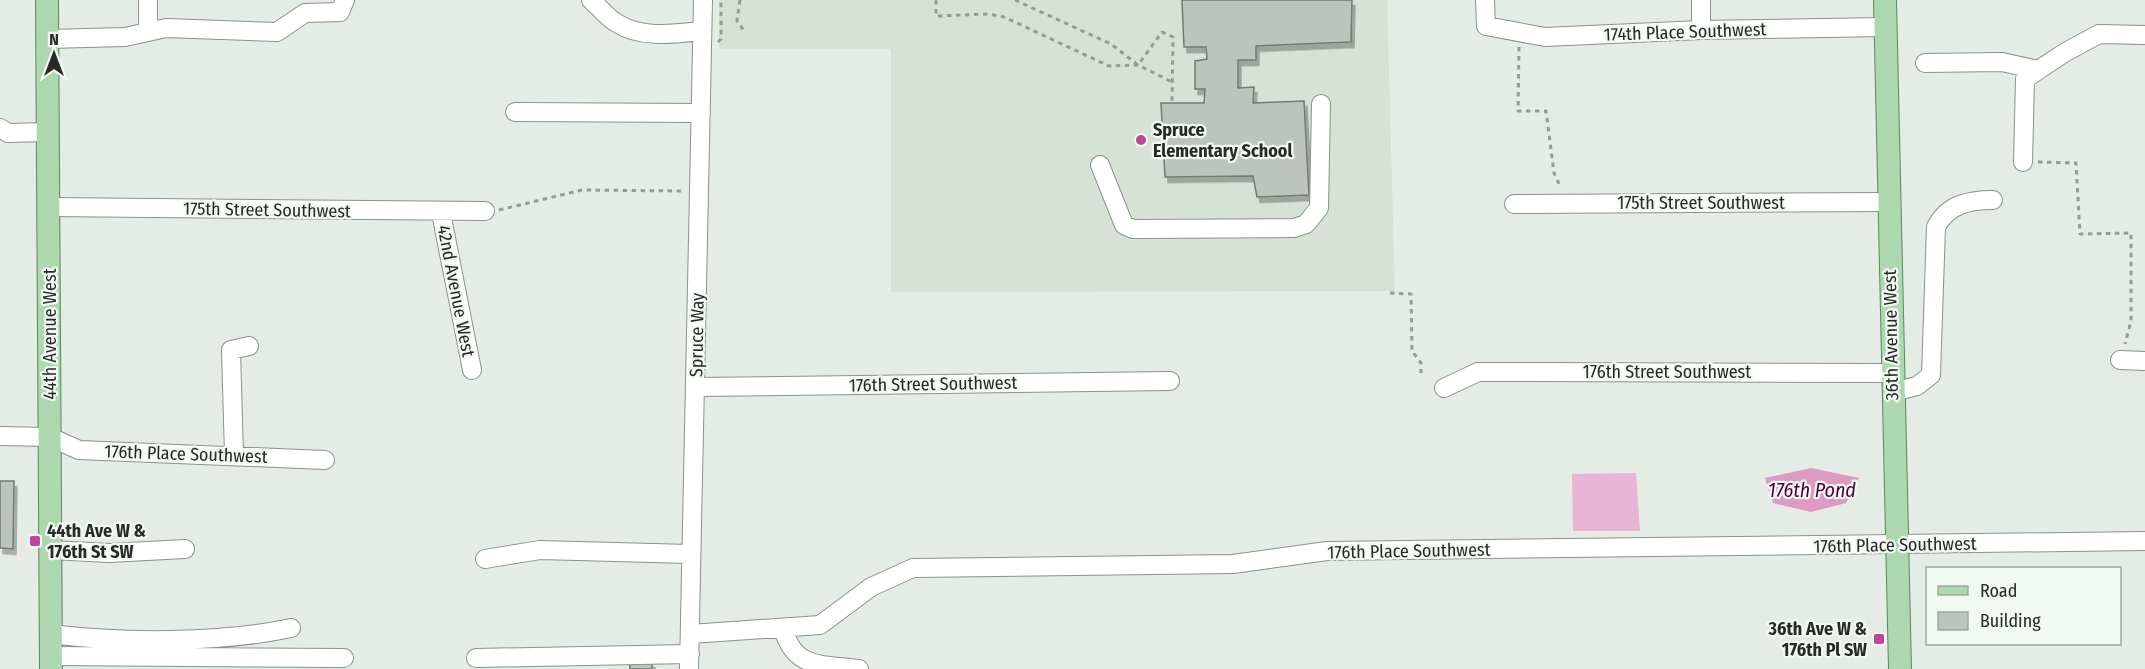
<svg xmlns="http://www.w3.org/2000/svg" width="2145" height="669" viewBox="0 0 2145 669" font-family="'Fira Sans Condensed',sans-serif">
  <style>
    .built { fill: #d6e2d6 }
    .green { fill: #e8b6d4 }
    .water { fill: #dd9ac3 }
    .building { fill: #bdc3bd; stroke: #747974; stroke-width: 1.5; filter: url(#shadow) }
    .lines { fill: none; stroke-linecap: round; stroke-linejoin: round }
    .minor-casing { stroke: #8b918b; stroke-width: 20 }
    .major-casing { stroke: #5a895c; stroke-width: 24 }
    .path { stroke: #979b97; stroke-width: 3; stroke-dasharray: 4.5 4.5; stroke-linecap: butt }
    .minor { stroke: #fff; stroke-width: 18 }
    .major { stroke: #acd7af; stroke-width: 22 }
    .poi-dot { fill: #c04699; stroke: #f2f8f2; stroke-width: 2 }
    .labels { text-anchor: middle; dominant-baseline: central; stroke-width: 4.5; stroke-linejoin: round; paint-order: stroke }
    .street-label { font-size: 18px; fill: #272a27; stroke: #f2f8f2 }
    .poi-label { font-size: 18px; font-weight: bold; fill: #272a27; stroke: #f2f8f2; text-anchor: start }
    .water-label { font-size: 20px; font-style: italic; fill: #4f003a; stroke: #f2f8f2 }
  </style>
  <defs>
    <filter id="shadow"><feDropShadow dx="3" dy="5.5" stdDeviation="0" flood-color="#0004"/></filter>
  </defs>
  <rect width="100%" height="100%" fill="#e5ebe5"/>
  <path class="built" d="M 719,0 L 1387,0 L 1395,291 L 891,292 L 891,49 L 719,49 Z"/>
  <path class="green" d="M 1636,473 L 1640,531 L 1573,531 L 1572,474 Z"/>
  <path class="water" d="M 1811,468 L 1859,478 L 1846,503 L 1811,512 L 1773,503 L 1765,478 Z"/>
  <path class="building" d="M 1182,0 L 1352,0 L 1351,42 L 1256,46 L 1256,60 L 1238,60 L 1238,88 L 1254,87 L 1253,103 L 1304,101 L 1309,195 L 1257,197 L 1253,176 L 1165,177 L 1161,103 L 1204,103 L 1205,89 L 1195,89 L 1195,61 L 1207,59 L 1206,47 L 1184,47 Z
    M 0,481 L 14,481 L 13,549 L 0,548 Z
    M 629,662 L 652,662 L 652,669 L 630,669 Z"/>
  <g class="lines">
    <g class="minor-casing">
      <path id="minor" d="M 148,0 L 148,32
        M 591,0 C 599,7 606,16 615,22 C 640,39 674,34 702,31
        M 1485,0 L 1486,26 L 1545,37 L 1701,30 L 1885,27
        M 1701,0 L 1701,30
        M 47,39 L 125,37 L 166,28 L 277,32 L 305,13 L 340,12 L 345,0
        M 1925,63 L 2002,62 L 2038,70
        M 515,112 L 701,113
        M 0,128 L 8,133 L 48,132
        M 2023,162 L 2025,79 L 2064,53 L 2099,34 L 2145,35
        M 1100,165 L 1124,225 L 1133,229 L 1294,228 L 1306,224 L 1319,208 L 1321,104
        M 1514,204 L 1888,202
        M 49,207 L 485,211
        M 441,213 L 472,370
        M 2120,360 L 2145,361
        M 696,387 L 1170,381
        M 1444,388 L 1478,372 L 1893,373
        M 1893,392 L 1917,386 L 1931,375 L 1936,227 C 1948,204 1969,200 1993,200
        M 0,436 L 50,437 L 79,450 L 325,460
        M 234,455 L 231,350 L 249,346
        M 51,550 L 109,553 L 185,549
        M 485,559 L 540,550 L 690,554
        M 783,628 C 794,669 820,664 859,669
        M 51,634 C 123,643 221,643 291,628
        M 690,634 L 820,625 L 871,587 L 913,568 L 1233,564 L 1327,551 L 2145,541
        M 51,656 L 344,658
        M 476,658 L 690,654
        M 689,669 L 703,0"/>
    </g>
    <g class="major-casing">
      <path id="major" d="M 47,0 L 51,669
        M 1885,0 L 1900,669"/>
    </g>
    <path class="path" d="M 740,0 L 737,21 L 745,32
      M 936,0 L 936,16 L 988,14 L 1004,17 L 1109,66 L 1138,65 L 1172,82
      M 1015,0 L 1111,44 L 1138,65 L 1162,32 L 1173,37 L 1172,103
      M 718,42 L 721,39 L 721,0
      M 1519,47 L 1518,111 L 1546,111 L 1554,173 L 1561,188
      M 2038,162 L 2076,163 L 2080,234 L 2131,233 L 2131,321 L 2125,344
      M 499,210 L 582,190 L 682,191
      M 1390,293 L 1411,294 L 1412,351 L 1421,363 L 1421,373"/>
    <use href="#minor" class="minor"/>
    <use href="#major" class="major"/>
  </g>
  <g class="poi-dot">
    <circle cx="1141" cy="140" r="6"/>
    <rect x="29" y="535" width="12" height="12" rx="3"/>
    <rect x="1873" y="633" width="12" height="12" rx="3"/>
  </g>
  <g class="labels">
    <g class="street-label">
      <text transform="translate(1685 32) rotate(-2)">174th Place Southwest</text>
      <text x="1701" y="203">175th Street Southwest</text>
      <text transform="translate(267 210) rotate(1)">175th Street Southwest</text>
      <text transform="translate(456 291) rotate(79)">42nd Avenue West</text>
      <text transform="translate(50 334) rotate(-90)">44th Avenue West</text>
      <text transform="translate(697 335) rotate(-89)">Spruce Way</text>
      <text transform="translate(1891 335) rotate(-91)">36th Avenue West</text>
      <text x="1667" y="372">176th Street Southwest</text>
      <text transform="translate(933 384) rotate(-1)">176th Street Southwest</text>
      <text transform="translate(186 454) rotate(2)">176th Place Southwest</text>
      <text transform="translate(1895 545) rotate(-1)">176th Place Southwest</text>
      <text transform="translate(1409 551) rotate(-1)">176th Place Southwest</text>
    </g>
    <g class="poi-label">
      <text x="1153" y="130">Spruce<tspan x="1153" dy="21">Elementary School</tspan></text>
      <text x="47" y="531">44th Ave W &amp;<tspan x="47" dy="21">176th St SW</tspan></text>
      <text x="1867" y="629" text-anchor="end">36th Ave W &amp;<tspan x="1867" dy="21">176th Pl SW</tspan></text>
    </g>
    <g class="water-label">
      <text x="1812" y="490">176th Pond</text>
    </g>
  </g>
  <rect x="1926" y="567" width="195" height="78" fill="#f2f8f2" stroke="#a1a6a1" stroke-width="1.5"/>
  <rect x="1938" y="586" width="30" height="9" fill="#acd7af" stroke="#a1a6a1" stroke-width="1.5"/>
  <text x="1980" y="597" font-size="18" fill="#272a27">Road</text>
  <rect x="1938" y="612" width="30" height="18" fill="#bdc3bd" stroke="#a1a6a1" stroke-width="1.5"/>
  <text x="1980" y="627" font-size="18" fill="#272a27">Building</text>
  <g transform="translate(54 54)" stroke="#f2f8f2" stroke-width="4.5" paint-order="stroke">
  <path d="M0-4.5L10 22L0 15L-10 22Z" fill="#272a27"/>
  <text y="-9" font-size="16" font-weight="bold" text-anchor="middle" fill="#272a27">N</text>
  </g>
</svg>
